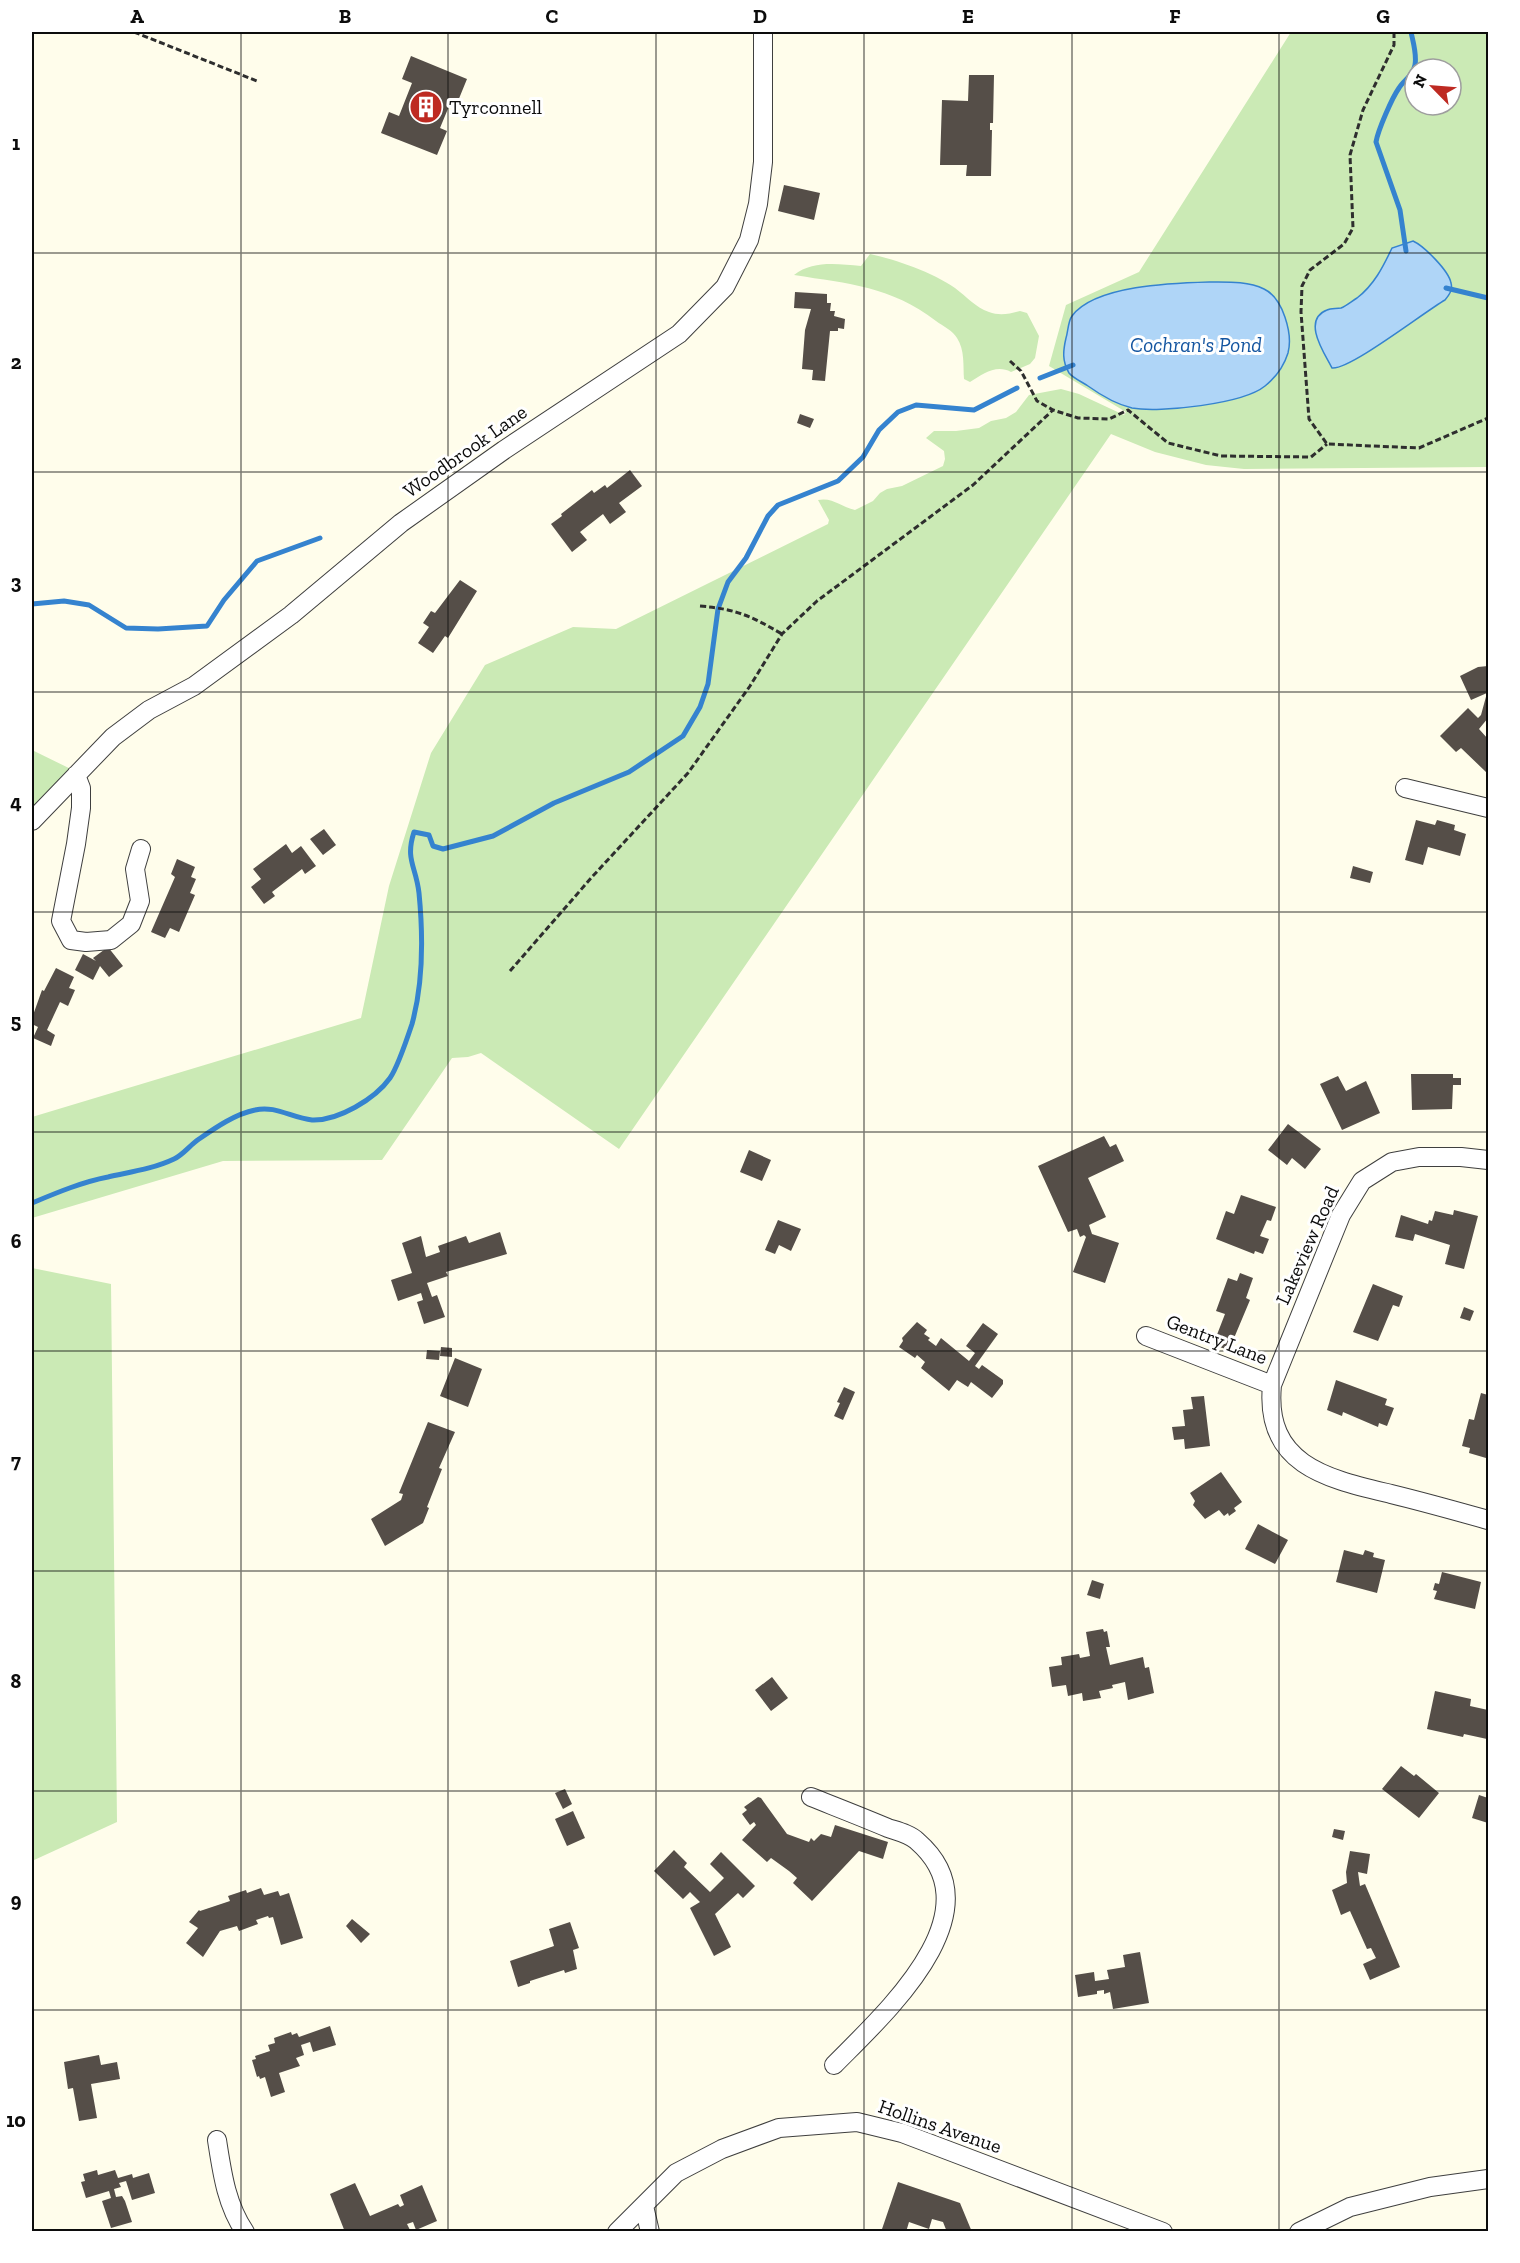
<svg xmlns="http://www.w3.org/2000/svg" width="1520" height="2263" viewBox="0 0 1520 2263" font-family="'Zilla Slab',serif">
  <style>
    .green { fill: #cbeab5; fill-rule: evenodd }
    .water { fill: #afd5f7; stroke: #3583cf; stroke-width: 1.5 }
    .lines { fill: none; stroke-linecap: round; stroke-linejoin: round }
    .stream { stroke: #3583cf; stroke-width: 5 }
    .building { fill: #554e48 }
    .minor-casing { stroke: #3f3f3f; stroke-width: 20 }
    .path { stroke: #2e2e2e; stroke-width: 3; stroke-dasharray: 6 3; stroke-linecap: butt }
    .minor { stroke: #fff; stroke-width: 18 }
    .grid { fill: none; stroke: #0c0c0c; stroke-width: 1.5; stroke-opacity: 0.55 }
    .labels { text-anchor: middle; dominant-baseline: central; stroke-width: 6; stroke-linejoin: round; paint-order: stroke }
    .poi-label { font-size: 20px; fill: #0c0c0c; stroke: #fff; text-anchor: start }
    .street-label { font-size: 20px; fill: #0c0c0c; stroke: #fff }
    .water-label { font-size: 21px; font-style: italic; fill: #1455a0; stroke: #fff }
    .neatline { fill: none; stroke: #0c0c0c; stroke-width: 2 }
    .grid-label { font-size: 20px; text-anchor: middle; font-weight: bold; fill: #0c0c0c }
  </style>
  <rect width="100%" height="100%" fill="#fffdeb"/>
  <path class="green" d="M 1291,32 L 1488,32 L 1488,467 L 1244,469 L 1206,465 L 1155,452 L 1111,434 L 619,1149 L 481,1053 L 468,1057 L 452,1058 L 382,1160 L 223,1161 L 32,1218 L 32,1117 L 361,1018 L 389,886 L 431,753 L 485,665 L 573,627 L 616,629 L 828,524 L 829,520 L 818,500 C 833,497 841,507 855,510 L 873,501 L 880,493 L 887,489 L 902,486 L 943,466 L 945,459 L 944,451 L 926,438 L 934,431 L 956,431 L 979,428 L 991,421 L 1006,418 L 1016,412 L 1029,395 L 1061,389 L 1079,394 L 1124,415 L 1126,412 L 1049,366 L 1066,305 L 1139,272 ZM 1415,69 L 1451,69 L 1451,105 L 1415,105 Z
    M 870,254 C 897,260 932,272 955,288 C 967,297 975,307 989,312 C 999,316 1010,314 1020,311 L 1027,313 L 1039,336 L 1035,358 L 1030,364 L 1011,372 C 996,364 983,374 970,382 L 964,379 C 963,366 965,350 957,338 C 953,331 943,326 936,321 C 890,286 850,284 794,275 C 813,260 838,264 861,266 Z
    M 32,750 L 81,774 L 32,821 Z
    M 32,1268 L 111,1284 L 117,1822 L 32,1861 Z"/>
  <path class="water" d="M 1413,241 C 1424,246 1449,271 1451,283 C 1453,290 1449,295 1445,300 C 1424,312 1350,370 1332,368 C 1325,354 1301,320 1327,310 C 1331,308 1336,309 1341,308 C 1346,306 1352,301 1357,298 C 1374,285 1383,267 1392,248 Z
    M 1210,282 C 1227,282 1248,281 1264,289 C 1283,298 1293,334 1288,353 C 1284,366 1275,378 1265,386 C 1243,404 1160,413 1132,408 C 1115,404 1102,396 1088,386 C 1082,382 1073,378 1069,373 C 1062,361 1063,351 1066,338 C 1068,332 1068,321 1072,316 C 1095,285 1174,283 1210,282 Z"/>
  <g class="lines">
    <path class="stream" d="M 1406,251 L 1400,210 L 1376,142 C 1378,130 1392,98 1399,88 C 1404,80 1413,76 1415,65 C 1417,54 1413,42 1411,32
      M 1446,288 L 1488,298
      M 1040,378 L 1073,365
      M 32,604 L 64,601 L 89,605 L 126,628 L 158,629 L 207,626 L 224,600 L 257,561 L 320,538
      M 32,1203 C 56,1193 82,1182 108,1177 C 130,1172 153,1169 174,1159 C 183,1155 190,1145 199,1139 C 215,1128 235,1114 255,1110 C 275,1105 292,1118 312,1120 C 338,1121 375,1099 390,1078 C 397,1068 408,1036 412,1024 C 423,984 423,934 419,893 C 416,866 405,860 414,832 L 429,835 L 433,846 L 443,849 L 493,836 L 554,803 L 629,772 L 683,736 L 700,707 L 708,684 L 718,609 L 728,582 L 746,558 L 768,516 L 778,505 L 838,481 L 863,457 L 879,430 L 898,412 L 916,405 L 974,410 L 1017,388"/>
  </g>
  <path class="building" d="M 411,56 L 467,79 L 458,101 L 452,99 L 440,128 L 447,131 L 437,155 L 381,133 L 389,112 L 399,116 L 412,83 L 402,79 Z
    M 969,75 L 994,75 L 993,123 L 990,123 L 990,130 L 992,130 L 991,176 L 966,176 L 967,165 L 940,165 L 942,100 L 968,101 Z
    M 784,185 L 820,193 L 814,220 L 778,211 Z
    M 795,292 L 827,294 L 827,303 L 831,303 L 830,311 L 835,311 L 834,316 L 845,319 L 844,329 L 838,328 L 838,331 L 830,331 L 825,381 L 812,380 L 813,370 L 802,369 L 805,330 L 811,309 L 794,308 Z
    M 800,414 L 814,419 L 810,428 L 797,423 Z
    M 630,470 L 642,486 L 619,503 L 626,512 L 610,524 L 603,514 L 580,532 L 587,540 L 572,552 L 551,524 L 562,516 L 561,514 L 592,490 L 594,493 L 605,485 L 607,488 Z
    M 460,580 L 477,591 L 448,638 L 445,636 L 433,653 L 418,643 L 429,627 L 423,623 L 431,611 L 435,613 Z
    M 1488,666 L 1488,718 L 1479,729 L 1488,739 L 1488,770 L 1486,772 L 1461,748 L 1456,752 L 1440,736 L 1468,708 L 1478,718 L 1481,715 L 1487,693 L 1471,700 L 1460,676 L 1478,667 Z
    M 1416,820 L 1435,825 L 1437,820 L 1455,825 L 1454,830 L 1466,834 L 1460,856 L 1428,847 L 1423,865 L 1405,860 Z
    M 324,829 L 336,845 L 323,855 L 310,839 Z
    M 286,844 L 292,853 L 301,846 L 316,866 L 305,874 L 302,869 L 272,892 L 275,896 L 264,904 L 251,887 L 261,879 L 253,869 Z
    M 177,859 L 195,867 L 191,877 L 196,879 L 190,893 L 195,895 L 179,932 L 170,928 L 165,938 L 151,932 L 175,877 L 171,874 Z
    M 1353,866 L 1373,872 L 1370,883 L 1350,878 Z
    M 108,947 L 123,966 L 109,977 L 100,966 L 93,980 L 75,970 L 83,954 L 96,961 L 93,958 Z
    M 56,968 L 74,977 L 69,988 L 75,990 L 68,1006 L 60,1002 L 47,1030 L 55,1035 L 51,1046 L 33,1038 L 38,1027 L 32,1024 L 32,1018 L 42,990 L 44,991 Z
    M 1411,1074 L 1453,1074 L 1453,1078 L 1461,1078 L 1461,1085 L 1453,1085 L 1452,1109 L 1412,1110 Z
    M 1338,1076 L 1346,1091 L 1366,1081 L 1380,1113 L 1342,1130 L 1320,1084 Z
    M 1288,1124 L 1321,1149 L 1305,1169 L 1292,1158 L 1287,1165 L 1268,1150 Z
    M 1104,1136 L 1110,1147 L 1116,1144 L 1124,1161 L 1088,1178 L 1106,1217 L 1089,1225 L 1092,1234 L 1119,1243 L 1105,1283 L 1073,1272 L 1086,1237 L 1084,1235 L 1080,1237 L 1077,1229 L 1068,1232 L 1038,1166 Z
    M 749,1150 L 771,1160 L 762,1181 L 740,1172 Z
    M 1241,1195 L 1276,1207 L 1271,1221 L 1267,1220 L 1260,1236 L 1269,1239 L 1263,1254 L 1255,1251 L 1254,1254 L 1216,1239 L 1226,1211 L 1234,1214 Z
    M 1454,1210 L 1478,1216 L 1464,1269 L 1445,1264 L 1450,1245 L 1415,1234 L 1413,1241 L 1395,1237 L 1401,1215 L 1428,1224 L 1429,1220 L 1432,1221 L 1435,1211 L 1453,1215 Z
    M 778,1220 L 801,1229 L 791,1251 L 779,1245 L 775,1254 L 765,1250 Z
    M 500,1232 L 507,1254 L 446,1272 L 448,1276 L 427,1283 L 432,1297 L 437,1295 L 445,1317 L 424,1324 L 417,1302 L 423,1300 L 421,1293 L 398,1301 L 391,1280 L 412,1273 L 402,1243 L 421,1236 L 426,1257 L 440,1252 L 438,1246 L 466,1236 L 469,1243 Z
    M 1240,1273 L 1253,1278 L 1246,1298 L 1250,1300 L 1229,1350 L 1213,1345 L 1225,1314 L 1216,1311 L 1228,1278 L 1237,1281 Z
    M 1373,1284 L 1403,1296 L 1399,1307 L 1393,1305 L 1378,1341 L 1353,1332 Z
    M 1464,1307 L 1474,1311 L 1470,1321 L 1460,1318 Z
    M 917,1322 L 927,1330 L 924,1334 L 930,1338 L 928,1340 L 936,1346 L 941,1338 L 969,1361 L 975,1353 L 966,1346 L 983,1323 L 998,1334 L 975,1366 L 979,1369 L 982,1365 L 1003,1380 L 1003,1384 L 992,1398 L 971,1382 L 968,1387 L 957,1380 L 949,1391 L 921,1368 L 925,1362 L 917,1355 L 915,1358 L 899,1347 L 903,1341 L 902,1338 Z
    M 441,1347 L 452,1348 L 452,1357 L 440,1356 Z
    M 427,1350 L 440,1351 L 439,1360 L 426,1359 Z
    M 455,1358 L 482,1369 L 468,1407 L 440,1396 Z
    M 1336,1380 L 1387,1399 L 1385,1405 L 1394,1408 L 1387,1426 L 1379,1423 L 1378,1427 L 1343,1412 L 1342,1416 L 1327,1410 Z
    M 844,1387 L 855,1392 L 843,1420 L 834,1416 L 840,1403 L 837,1402 Z
    M 1481,1393 L 1488,1395 L 1488,1453 L 1486,1458 L 1469,1453 L 1470,1448 L 1462,1446 L 1469,1419 L 1474,1420 Z
    M 1204,1396 L 1210,1446 L 1185,1449 L 1184,1439 L 1174,1440 L 1172,1427 L 1185,1426 L 1183,1410 L 1193,1409 L 1191,1397 Z
    M 428,1422 L 455,1432 L 439,1468 L 442,1469 L 427,1507 L 429,1508 L 423,1523 L 385,1546 L 371,1519 L 401,1500 L 403,1494 L 399,1493 Z
    M 1221,1472 L 1242,1502 L 1234,1508 L 1236,1511 L 1229,1516 L 1228,1513 L 1224,1516 L 1219,1510 L 1205,1519 L 1193,1505 L 1195,1501 L 1190,1493 Z
    M 1258,1524 L 1288,1540 L 1275,1564 L 1245,1549 Z
    M 1344,1550 L 1363,1555 L 1365,1550 L 1374,1553 L 1373,1557 L 1385,1560 L 1377,1593 L 1336,1582 Z
    M 1442,1572 L 1481,1582 L 1475,1609 L 1434,1599 L 1437,1591 L 1433,1590 L 1435,1583 L 1439,1584 Z
    M 1092,1580 L 1104,1584 L 1100,1599 L 1087,1595 Z
    M 1103,1629 L 1104,1632 L 1107,1631 L 1110,1647 L 1106,1647 L 1110,1665 L 1143,1657 L 1145,1668 L 1149,1667 L 1154,1693 L 1128,1700 L 1125,1682 L 1112,1685 L 1113,1688 L 1099,1691 L 1101,1698 L 1083,1701 L 1082,1693 L 1068,1696 L 1066,1685 L 1052,1687 L 1049,1667 L 1062,1665 L 1061,1657 L 1079,1654 L 1080,1658 L 1090,1656 L 1086,1632 Z
    M 772,1677 L 788,1698 L 771,1711 L 755,1690 Z
    M 1435,1691 L 1471,1699 L 1470,1706 L 1488,1710 L 1487,1739 L 1464,1734 L 1463,1737 L 1427,1729 Z
    M 1401,1766 L 1414,1776 L 1416,1774 L 1439,1793 L 1419,1818 L 1382,1789 Z
    M 565,1789 L 572,1804 L 563,1809 L 555,1793 Z
    M 1479,1795 L 1488,1798 L 1488,1823 L 1472,1818 Z
    M 758,1797 L 761,1798 L 787,1834 L 809,1842 L 811,1838 L 814,1841 L 821,1834 L 831,1837 L 835,1825 L 888,1842 L 883,1859 L 859,1851 L 812,1901 L 793,1883 L 797,1878 L 789,1871 L 771,1858 L 767,1862 L 742,1840 L 756,1825 L 754,1822 L 750,1825 L 742,1814 L 747,1810 L 744,1807 Z
    M 573,1811 L 585,1838 L 567,1846 L 555,1819 Z
    M 1334,1829 L 1345,1831 L 1343,1840 L 1332,1837 Z
    M 674,1850 L 687,1863 L 684,1867 L 710,1892 L 724,1878 L 710,1864 L 721,1852 L 755,1886 L 743,1898 L 738,1893 L 715,1914 L 731,1947 L 714,1956 L 690,1908 L 700,1902 L 690,1892 L 683,1899 L 654,1871 Z
    M 1350,1851 L 1370,1854 L 1367,1874 L 1358,1872 L 1360,1886 L 1365,1884 L 1400,1967 L 1370,1980 L 1363,1964 L 1376,1958 L 1371,1948 L 1367,1949 L 1350,1911 L 1341,1915 L 1332,1890 L 1347,1883 L 1346,1872 Z
    M 261,1888 L 264,1895 L 278,1891 L 280,1896 L 289,1893 L 303,1938 L 281,1945 L 273,1917 L 269,1918 L 268,1916 L 256,1920 L 258,1924 L 239,1931 L 237,1926 L 220,1931 L 203,1957 L 186,1943 L 198,1928 L 189,1922 L 199,1910 L 200,1911 L 230,1901 L 228,1896 L 246,1890 L 247,1893 Z
    M 352,1919 L 370,1934 L 361,1943 L 346,1926 Z
    M 570,1922 L 579,1948 L 573,1950 L 577,1969 L 565,1973 L 564,1970 L 530,1981 L 530,1983 L 518,1987 L 510,1961 L 554,1946 L 549,1929 Z
    M 1140,1952 L 1149,2003 L 1113,2009 L 1110,1992 L 1104,1994 L 1104,1990 L 1097,1991 L 1097,1994 L 1078,1997 L 1075,1975 L 1094,1972 L 1095,1981 L 1109,1979 L 1107,1970 L 1125,1967 L 1123,1955 Z
    M 330,2026 L 336,2045 L 313,2052 L 310,2042 L 301,2045 L 304,2055 L 296,2058 L 300,2066 L 279,2073 L 285,2092 L 271,2097 L 265,2077 L 260,2079 L 259,2076 L 257,2077 L 252,2060 L 256,2059 L 255,2056 L 270,2051 L 268,2045 L 275,2043 L 274,2038 L 291,2032 L 292,2035 L 297,2033 L 299,2037 Z
    M 99,2055 L 101,2065 L 117,2062 L 120,2079 L 91,2084 L 97,2118 L 79,2121 L 73,2088 L 68,2089 L 64,2062 Z
    M 97,2170 L 98,2175 L 115,2170 L 118,2178 L 132,2174 L 133,2178 L 149,2173 L 155,2193 L 132,2200 L 126,2181 L 119,2183 L 121,2187 L 114,2189 L 116,2197 L 122,2196 L 125,2201 L 132,2222 L 111,2228 L 102,2201 L 111,2198 L 109,2191 L 86,2198 L 81,2182 L 85,2181 L 83,2174 Z
    M 898,2182 L 960,2203 L 972,2232 L 947,2232 L 943,2222 L 932,2219 L 929,2229 L 909,2222 L 906,2232 L 881,2232 Z
    M 355,2183 L 370,2216 L 398,2204 L 400,2207 L 404,2205 L 400,2195 L 422,2185 L 437,2221 L 416,2230 L 413,2222 L 407,2224 L 410,2230 L 407,2232 L 351,2232 L 350,2230 L 345,2232 L 330,2194 Z"/>
  <g class="lines">
    <g class="minor-casing">
      <path id="minor" d="M 76,775 L 81,788 L 81,808 L 76,844 L 61,921 L 71,940 L 86,942 L 111,940 L 131,924 L 140,901 L 135,869 L 141,849
        M 1405,788 L 1488,808
        M 32,821 L 113,737 L 149,710 L 194,686 L 291,615 L 401,523 L 504,450 L 679,334 L 725,287 L 749,240 L 758,204 L 763,162 L 763,32
        M 1488,1160 L 1461,1157 L 1419,1157 L 1392,1162 L 1362,1181 L 1341,1215 L 1272,1385 C 1264,1466 1329,1479 1391,1494 C 1424,1502 1456,1511 1488,1520
        M 1146,1336 L 1272,1385
        M 811,1797 C 836,1807 862,1817 888,1828 C 897,1831 910,1834 917,1841 C 999,1912 884,2014 834,2065
        M 217,2140 C 222,2172 226,2204 245,2232
        M 644,2206 L 650,2232
        M 617,2232 L 676,2173 L 722,2149 L 779,2128 L 857,2122 L 902,2133 L 1163,2232
        M 1299,2232 L 1350,2207 L 1430,2187 L 1488,2179"/>
    </g>
    <path class="path" d="M 134,32 L 257,81
      M 1394,32 L 1394,45 L 1363,110 L 1350,155 L 1353,228 L 1344,244 L 1310,270 L 1302,286 L 1301,312 L 1309,419 L 1327,444 L 1419,448 L 1488,418
      M 1010,361 L 1021,371 L 1037,401 L 1053,410 L 1078,418 L 1109,419 L 1128,410 L 1168,443 L 1221,456 L 1311,457 L 1327,444
      M 700,606 C 736,609 751,616 782,634
      M 510,971 L 592,877 L 688,773 L 750,686 L 782,634 L 817,601 L 973,485 L 1053,410"/>
    <use href="#minor" class="minor"/>
  </g>
  <path class="grid" d="M 241,32 L 241,2232M 448,32 L 448,2232M 656,32 L 656,2232M 864,32 L 864,2232M 1072,32 L 1072,2232M 1279,32 L 1279,2232M 32,253 L 1488,253M 32,472 L 1488,472M 32,692 L 1488,692M 32,912 L 1488,912M 32,1132 L 1488,1132M 32,1351 L 1488,1351M 32,1571 L 1488,1571M 32,1791 L 1488,1791M 32,2010 L 1488,2010"/>
  <defs>
    <g id="building-disc" transform="scale(1.725)"><circle r="9.5" fill="#be2a22" stroke="#fff"/><path d="M-4-6H4V6H1V3H-1V6H-4ZM-2.5-4.3h1.7v1.8h-1.7ZM.8-4.3h1.7v1.8H.8ZM-2.5-1h1.7V.8h-1.7ZM.8-1h1.7V.8H.8Z" fill="#fff"/></g>
  </defs>
  <g fill-rule="evenodd">
    <use href="#building-disc" x="426" y="107"/>
  </g>
  <g class="labels">
    <g class="poi-label">
      <text x="449" y="107">Tyrconnell</text>
    </g>
    <g class="street-label">
      <text transform="translate(465 451) rotate(-35)">Woodbrook Lane</text>
      <text transform="translate(1307 1245) rotate(-66)">Lakeview Road</text>
      <text transform="translate(1217 1339) rotate(21)">Gentry Lane</text>
      <text transform="translate(940 2126) rotate(19)">Hollins Avenue</text>
    </g>
    <g class="water-label">
      <text x="1196" y="344">Cochran's Pond</text>
    </g>
  </g>
  <rect width="1520" height="2263" fill="none" stroke="#ffffff" stroke-width="66"/>
  <g transform="translate(1433 87) rotate(295)"><circle r="28" fill="#ffffff" stroke="#9e9e9e" stroke-width="1.5"/>
  <path d="M0-4.5L10 22L0 15L-10 22Z" fill="#be2a22"/>
  <text y="-9" font-size="16" font-weight="bold" text-anchor="middle" fill="#0c0c0c">N</text>
  </g>
  <rect x="33" y="33" width="1454" height="2197" class="neatline"/>
  <g class="grid-label">
    <text x="137" y="23">A</text>
    <text x="345" y="23">B</text>
    <text x="552" y="23">C</text>
    <text x="760" y="23">D</text>
    <text x="968" y="23">E</text>
    <text x="1175" y="23">F</text>
    <text x="1383" y="23">G</text>
    <text x="16" y="150">1</text>
    <text x="16" y="369">2</text>
    <text x="16" y="589">3</text>
    <text x="16" y="809">4</text>
    <text x="16" y="1028">5</text>
    <text x="16" y="1248">6</text>
    <text x="16" y="1468">7</text>
    <text x="16" y="1688">8</text>
    <text x="16" y="1907">9</text>
    <text x="16" y="2127">10</text>
  </g>
</svg>
